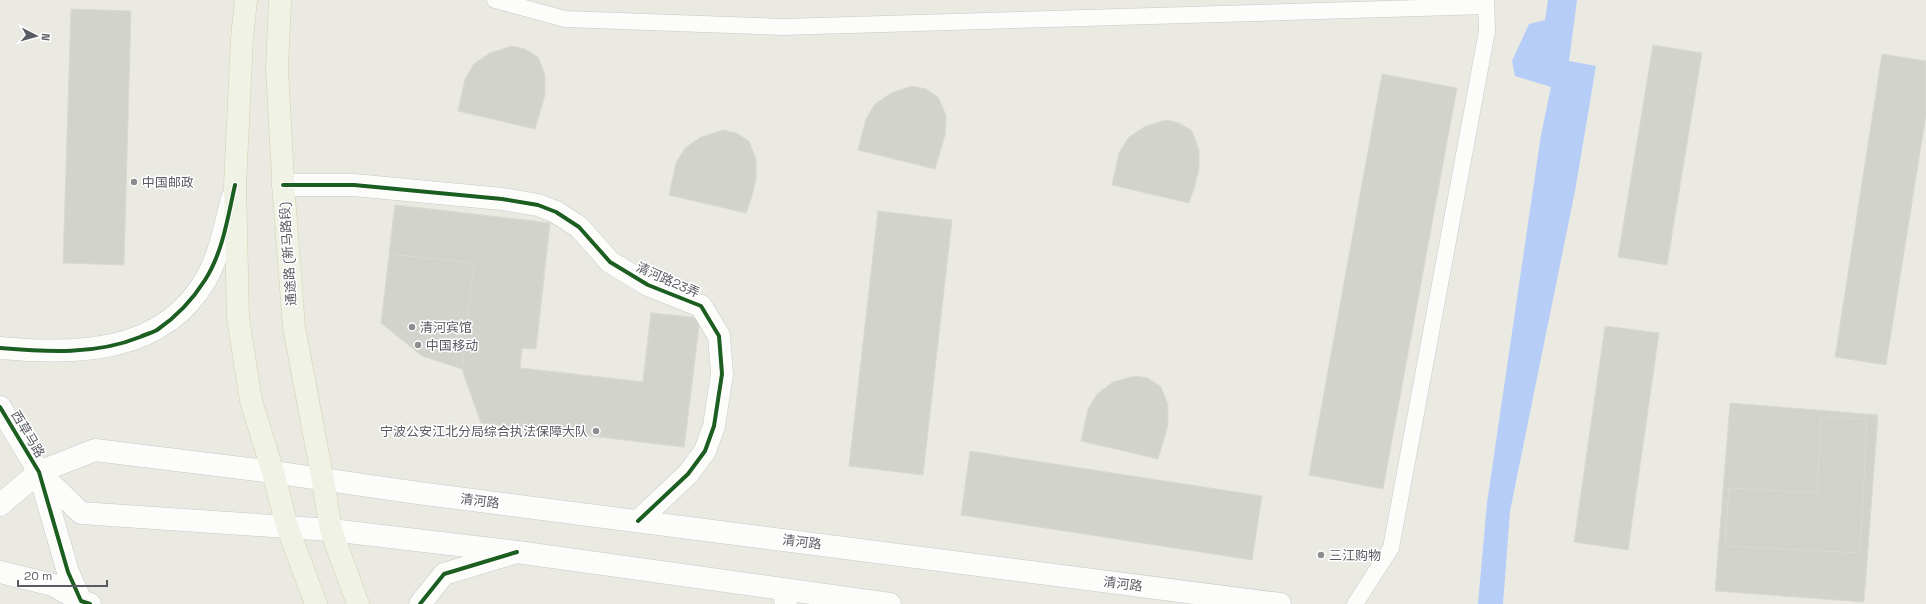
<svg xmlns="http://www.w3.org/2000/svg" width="1926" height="604" viewBox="0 0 1926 604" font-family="'Space Grotesk','Noto Sans SC',sans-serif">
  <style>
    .water { fill: #b5cdf7 }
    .building { fill: #d3d3ce; stroke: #dad9d2 }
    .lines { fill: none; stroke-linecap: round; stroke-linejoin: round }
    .service-casing { stroke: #c8c8c7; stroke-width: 17 }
    .minor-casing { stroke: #c8c8c7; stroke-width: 23 }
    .tertiary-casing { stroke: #c8c8c7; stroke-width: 23 }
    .secondary-casing { stroke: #c8c8c8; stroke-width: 23 }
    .primary-casing { stroke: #d3d1b0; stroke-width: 23 }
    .service { stroke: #fcfcfb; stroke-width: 16 }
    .minor { stroke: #fcfcfb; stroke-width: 22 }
    .tertiary { stroke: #fcfcfb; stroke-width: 22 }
    .secondary { stroke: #fcfcfb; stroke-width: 22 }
    .primary { stroke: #f1f2e6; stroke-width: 22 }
    .cycleway-casing { stroke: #fff; stroke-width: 6 }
    .cycleway { stroke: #1b5e20; stroke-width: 4 }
    .poi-dot { fill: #8c8d8f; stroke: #fff; stroke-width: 1.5 }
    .labels { text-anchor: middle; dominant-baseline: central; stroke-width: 3; stroke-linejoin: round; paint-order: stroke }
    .poi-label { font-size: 13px; fill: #595b62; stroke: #fff; text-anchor: start }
    .street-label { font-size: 13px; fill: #595b62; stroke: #fff }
  </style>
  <rect width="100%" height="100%" fill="#eaeae3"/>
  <path class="water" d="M 1548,0 L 1577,0 L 1569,61 L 1596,66 L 1575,191 L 1510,511 L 1503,604 L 1478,604 L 1487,503 L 1541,135 L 1551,87 L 1515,76 L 1512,61 L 1529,24 L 1545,20 Z"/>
  <path class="building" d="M 71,9 L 131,11 L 124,265 L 63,263 Z
    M 1653,45 L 1702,53 L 1667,265 L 1618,257 Z
    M 512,46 L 525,49 L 538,57 L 545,75 L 545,95 L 535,129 L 458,111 L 465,79 L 474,64 L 490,53 Z
    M 1882,54 L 1926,61 L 1926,115 L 1886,365 L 1835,357 Z
    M 1382,74 L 1457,88 L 1383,489 L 1309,475 Z
    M 912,86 L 926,89 L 938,97 L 946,115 L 945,135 L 935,169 L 858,150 L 866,119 L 875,104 L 891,93 Z
    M 1166,120 L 1179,123 L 1192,131 L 1199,150 L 1199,169 L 1195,185 L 1189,203 L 1112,185 L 1119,153 L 1128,138 L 1144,127 Z
    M 723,130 L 736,133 L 749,141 L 756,159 L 756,179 L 752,196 L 746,213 L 669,195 L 676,163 L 685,148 L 701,137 Z
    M 395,205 L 550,223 L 536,349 L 522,348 L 520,368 L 643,382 L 651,313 L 700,318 L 684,447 L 481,423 L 462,369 L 474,263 L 389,254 Z
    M 395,205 L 550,223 L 536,349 L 522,348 L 520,368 L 643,382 L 651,313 L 700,318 L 684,447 L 481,423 L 462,369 L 422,356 L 381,323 Z
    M 878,211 L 952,220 L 923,475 L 849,466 Z
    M 1605,326 L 1659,333 L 1628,550 L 1574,542 Z
    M 1135,376 L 1148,378 L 1161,387 L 1168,405 L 1168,425 L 1158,459 L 1081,441 L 1088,409 L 1097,394 L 1113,382 Z
    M 1730,403 L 1878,415 L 1864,602 L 1715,591 Z
    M 1821,417 L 1867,419 L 1860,553 L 1725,546 L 1729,488 L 1817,493 Z
    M 970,451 L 1262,496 L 1252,560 L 961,515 Z"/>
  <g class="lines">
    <g class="service-casing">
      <path id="service" d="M 495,0 L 565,19 L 783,27 L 1486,6
        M 1355,604 L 1391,548 L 1487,31 L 1486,0"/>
    </g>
    <g class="minor-casing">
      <path id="minor" d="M 283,185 L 354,185 L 502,199 L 538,205 L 556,212 L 579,227 L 610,262 L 648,285 L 701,306 L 719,336 L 722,374 L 714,426 L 705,451 L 688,474 L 638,521
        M 783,589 L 786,604"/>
    </g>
    <g class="tertiary-casing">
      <path id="tertiary" d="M 0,348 C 76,355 163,354 206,279 C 220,254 225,225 232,198
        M 0,407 L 39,472 L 68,572 L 81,601 L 90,604
        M 0,505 L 39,472
        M 0,572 L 53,585 L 81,601
        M 420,604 L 444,574 L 517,552"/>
    </g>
    <g class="secondary-casing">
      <path id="secondary" d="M 890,604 L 517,552 L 331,530 L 81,513 L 39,472 L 95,450 L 273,472 L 418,493 L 1280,604"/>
    </g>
    <g class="primary-casing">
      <path id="primary" d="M 246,0 L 242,38 L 235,185 L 238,318 L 251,401 L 273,472 L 287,526 L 316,604
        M 280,0 L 277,69 L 284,196 L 294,327 L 323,481 L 331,530 L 358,604"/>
    </g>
    <use href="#service" class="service"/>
    <use href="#minor" class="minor"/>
    <use href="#tertiary" class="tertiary"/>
    <use href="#secondary" class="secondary"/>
    <use href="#primary" class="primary"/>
    <g class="cycleway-casing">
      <path id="cycleway" d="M 283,185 L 354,185 L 502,199 L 538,205 L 556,212 L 579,227 L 610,262 L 648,285 L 701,306 L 719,336 L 722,374 L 714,426 L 705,451 L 688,474 L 638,521
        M 0,348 C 47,352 96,355 140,337 C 146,334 152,333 157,330 C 176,317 193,299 205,280 C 223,252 228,216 235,185
        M 0,407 L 39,472 L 68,572 L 81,601 L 90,604
        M 420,604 L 444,574 L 517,552"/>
    </g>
    <use href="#cycleway" class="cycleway"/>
  </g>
  <g class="poi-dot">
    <circle cx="134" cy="182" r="4"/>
    <circle cx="412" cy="327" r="4"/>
    <circle cx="418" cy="345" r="4"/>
    <circle cx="596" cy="431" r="4"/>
    <circle cx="1321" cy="555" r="4"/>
  </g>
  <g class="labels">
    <g class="poi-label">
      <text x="142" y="182">中国邮政</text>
      <text x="420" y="327">清河宾馆</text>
      <text x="426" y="345">中国移动</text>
      <text x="588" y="431" text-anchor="end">宁波公安江北分局综合执法保障大队</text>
      <text x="1329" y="555">三江购物</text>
    </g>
    <g class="street-label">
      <text transform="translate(288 254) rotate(-94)">通途路 (新马路段)</text>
      <text transform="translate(668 280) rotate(24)">清河路23弄</text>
      <text transform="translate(28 434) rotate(59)">西草马路</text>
      <text transform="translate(480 501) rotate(7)">清河路</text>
      <text transform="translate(802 542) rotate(7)">清河路</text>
      <text transform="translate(1123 584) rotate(7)">清河路</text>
    </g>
  </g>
  <g transform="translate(36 36) rotate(96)" stroke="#ffffff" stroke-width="3" paint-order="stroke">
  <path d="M0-3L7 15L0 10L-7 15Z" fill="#595b62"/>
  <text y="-6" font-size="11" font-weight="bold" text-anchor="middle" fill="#595b62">N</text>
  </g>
  <path d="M18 580v6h89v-6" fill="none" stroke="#595b62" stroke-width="2"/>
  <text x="24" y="580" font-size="12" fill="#595b62" stroke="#ffffff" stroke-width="3" paint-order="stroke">20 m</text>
</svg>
